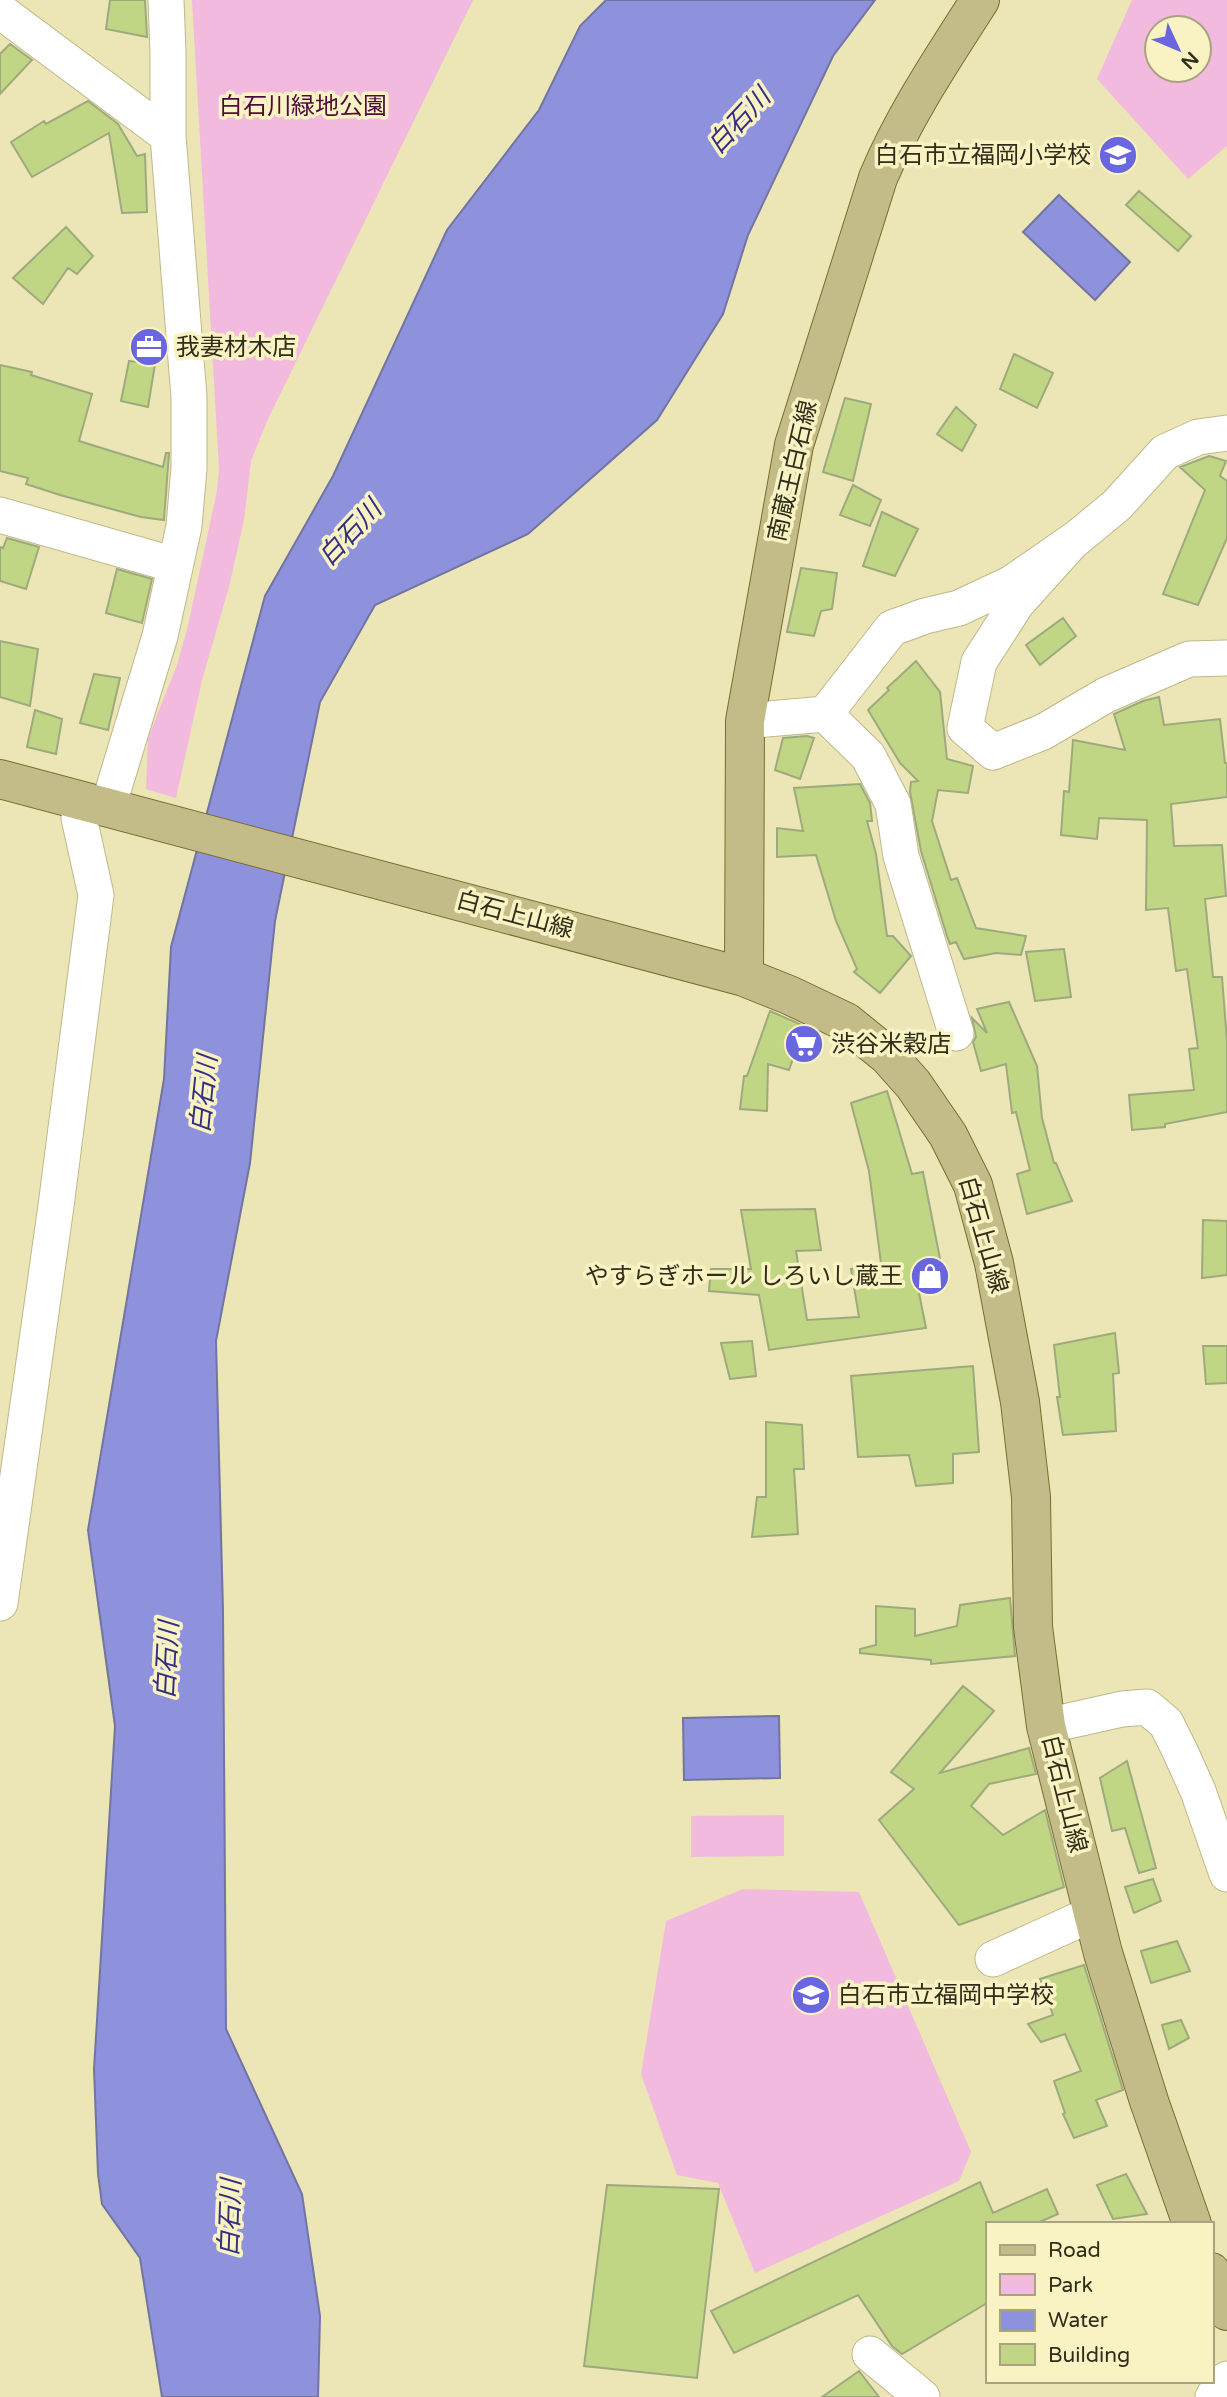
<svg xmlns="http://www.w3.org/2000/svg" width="1227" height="2397" viewBox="0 0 1227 2397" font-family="'Varela Round','Noto Sans JP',sans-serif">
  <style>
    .green { fill: #f2bade; fill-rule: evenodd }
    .water { fill: #8e92dc; stroke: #7274a2; stroke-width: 2 }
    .building { fill: #c1d685; stroke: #9eaa7e; stroke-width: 2 }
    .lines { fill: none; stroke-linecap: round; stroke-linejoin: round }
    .minor-casing { stroke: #bfb88a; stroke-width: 37 }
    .major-casing { stroke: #776d2e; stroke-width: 40 }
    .minor { stroke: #fff; stroke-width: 35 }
    .major { stroke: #c4bc88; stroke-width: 38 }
    .labels { text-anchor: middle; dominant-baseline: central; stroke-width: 7; stroke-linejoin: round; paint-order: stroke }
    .park-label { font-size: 24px; fill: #4c0b3c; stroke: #f9f2c2 }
    .poi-label { font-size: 24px; fill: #302d1a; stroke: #f9f2c2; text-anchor: start }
    .street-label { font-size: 24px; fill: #302d1a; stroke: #f9f2c2 }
    .water-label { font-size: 26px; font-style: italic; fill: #342e82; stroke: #f9f2c2 }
  </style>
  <rect width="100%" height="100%" fill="#ece5b5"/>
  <path class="green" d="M 192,0 L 473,0 L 268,419 L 251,461 L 244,520 L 229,587 L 202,680 L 176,798 L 146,789 L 148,738 L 177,665 L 187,630 L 217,491 L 219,469 Z
    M 1132,0 L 1227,0 L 1227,146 L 1188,179 L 1097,79 ZM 1199,28 L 1199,70 L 1157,70 L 1157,28 Z
    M 784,1815 L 784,1856 L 691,1857 L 691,1816 Z
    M 743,1889 L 859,1892 L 971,2152 L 959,2181 L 755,2273 L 718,2183 L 677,2175 L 641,2074 L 666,1921 Z"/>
  <path class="water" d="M 606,0 L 875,0 L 833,56 L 748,235 L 723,314 L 657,420 L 528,534 L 375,605 L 320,702 L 275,921 L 250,1163 L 216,1341 L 223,1611 L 226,2029 L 302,2194 L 320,2316 L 318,2397 L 162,2397 L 140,2258 L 102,2204 L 98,2174 L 94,2069 L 115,1726 L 88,1530 L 164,1079 L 171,947 L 265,596 L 333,476 L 447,230 L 539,110 L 580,26 Z
    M 1059,195 L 1130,262 L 1095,300 L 1023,232 Z
    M 779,1716 L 780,1778 L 684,1780 L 683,1718 Z"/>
  <path class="building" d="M 110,0 L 145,0 L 147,37 L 106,29 Z
    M 10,44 L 32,60 L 0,94 L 0,54 Z
    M 88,101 L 118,124 L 137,156 L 145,154 L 147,212 L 122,213 L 109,133 L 32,177 L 11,142 L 44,121 L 46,124 Z
    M 1139,191 L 1191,236 L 1178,251 L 1126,205 Z
    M 66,227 L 93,256 L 77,274 L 68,268 L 43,304 L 13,278 Z
    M 1014,354 L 1053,373 L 1037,408 L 1000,389 Z
    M 129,361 L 155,364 L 148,407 L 121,401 Z
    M 0,365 L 32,372 L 31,375 L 92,394 L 79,441 L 163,467 L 166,453 L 169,453 L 164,520 L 141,517 L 60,495 L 26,484 L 28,478 L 0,471 Z
    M 845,398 L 871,404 L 853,481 L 823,472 Z
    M 956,407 L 976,425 L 962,451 L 937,434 Z
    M 1209,456 L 1226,461 L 1220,476 L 1227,481 L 1227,538 L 1198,605 L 1163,594 L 1205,490 L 1180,467 Z
    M 853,485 L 881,500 L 870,526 L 840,515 Z
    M 882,512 L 918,529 L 895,576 L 863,566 Z
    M 7,538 L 39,547 L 26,589 L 0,581 L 0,547 L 3,548 Z
    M 801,568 L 837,573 L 832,609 L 821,611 L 814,636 L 787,632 Z
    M 117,569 L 152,579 L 142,623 L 106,613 Z
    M 1063,618 L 1076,636 L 1040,665 L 1026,645 Z
    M 0,641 L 38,649 L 30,706 L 0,697 Z
    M 916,661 L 940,692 L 947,759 L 973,766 L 968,793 L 938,790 L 932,821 L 951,880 L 957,878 L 976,928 L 1026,936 L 1021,955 L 996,953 L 964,959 L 956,942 L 950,944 L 947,936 L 921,851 L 910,792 L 911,782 L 918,781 L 900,763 L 868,710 L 889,690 L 887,688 Z
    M 94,674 L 120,678 L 108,730 L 80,723 Z
    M 1159,697 L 1164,725 L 1220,719 L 1225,763 L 1227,763 L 1227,797 L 1171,804 L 1174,846 L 1222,845 L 1226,896 L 1205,899 L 1213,977 L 1222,977 L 1227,1041 L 1227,1112 L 1165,1124 L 1165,1127 L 1132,1130 L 1129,1095 L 1194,1090 L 1189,1049 L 1198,1048 L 1187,969 L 1176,971 L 1168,908 L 1146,910 L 1147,820 L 1099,818 L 1097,839 L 1061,835 L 1064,791 L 1069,792 L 1073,740 L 1125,750 L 1114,714 L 1143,701 Z
    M 35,710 L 62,719 L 56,754 L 27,747 Z
    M 807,736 L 814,738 L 800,779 L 775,770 L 783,738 Z
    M 860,784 L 870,803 L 872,821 L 867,821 L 876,854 L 887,936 L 893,936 L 911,956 L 880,993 L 854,972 L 857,969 L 836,921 L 816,855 L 777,857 L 777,828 L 803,831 L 794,788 Z
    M 1064,949 L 1071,997 L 1035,1001 L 1026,952 Z
    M 1009,1002 L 1037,1066 L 1042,1118 L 1054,1163 L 1056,1163 L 1072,1201 L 1027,1214 L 1017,1174 L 1030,1170 L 1016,1112 L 1012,1113 L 1006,1064 L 981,1071 L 973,1042 L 976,1037 L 972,1018 L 987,1033 L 977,1009 Z
    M 770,1011 L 804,1026 L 789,1070 L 768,1064 L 767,1111 L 740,1109 L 744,1076 L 747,1076 Z
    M 887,1091 L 912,1174 L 923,1172 L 943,1274 L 917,1283 L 926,1328 L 769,1350 L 759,1295 L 709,1291 L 711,1269 L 751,1269 L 741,1210 L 815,1209 L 821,1250 L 796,1251 L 807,1320 L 859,1317 L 851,1269 L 881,1263 L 869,1171 L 851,1103 Z
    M 1203,1220 L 1227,1221 L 1227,1275 L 1202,1278 Z
    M 1115,1333 L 1119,1373 L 1113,1374 L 1116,1431 L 1063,1435 L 1057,1397 L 1060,1397 L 1054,1345 Z
    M 752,1341 L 756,1376 L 730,1379 L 721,1343 Z
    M 1203,1346 L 1227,1346 L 1227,1383 L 1206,1384 Z
    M 973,1366 L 979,1452 L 953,1454 L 953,1483 L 916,1486 L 909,1455 L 858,1457 L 851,1376 Z
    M 766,1422 L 802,1425 L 804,1469 L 794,1469 L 798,1534 L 752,1537 L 757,1497 L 766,1497 Z
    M 1010,1598 L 1015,1656 L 931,1664 L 931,1660 L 860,1653 L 860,1649 L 876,1645 L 876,1606 L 915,1609 L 915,1636 L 957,1626 L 960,1605 Z
    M 963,1686 L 994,1711 L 940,1773 L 1029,1748 L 1036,1774 L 989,1784 L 971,1806 L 1003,1835 L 1045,1810 L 1064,1887 L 959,1925 L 879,1820 L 914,1789 L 891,1772 Z
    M 1127,1761 L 1156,1868 L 1139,1873 L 1125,1828 L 1112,1831 L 1100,1778 Z
    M 1153,1879 L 1161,1901 L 1134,1913 L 1125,1887 Z
    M 1177,1941 L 1190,1971 L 1151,1983 L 1141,1951 Z
    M 1084,1965 L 1123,2090 L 1096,2100 L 1107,2126 L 1074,2138 L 1063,2114 L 1065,2113 L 1054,2081 L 1081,2071 L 1065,2034 L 1041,2042 L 1028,2024 L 1053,2015 L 1040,1979 Z
    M 1181,2020 L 1189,2038 L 1169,2049 L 1162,2025 Z
    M 1126,2174 L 1147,2214 L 1113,2219 L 1097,2185 Z
    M 980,2182 L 993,2213 L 1047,2189 L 1058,2214 L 1035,2224 L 987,2224 L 987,2303 L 902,2354 L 892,2346 L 858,2295 L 734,2353 L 711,2311 Z
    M 607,2185 L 719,2189 L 697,2378 L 584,2366 Z
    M 859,2371 L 879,2397 L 822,2397 Z"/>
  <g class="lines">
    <g class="minor-casing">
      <path id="minor" d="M 0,11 L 168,136
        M 0,515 L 175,565
        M 1071,543 L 1017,603 L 979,662 L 965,728 L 993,752 L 1043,732 L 1106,695 L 1189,659 L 1227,658
        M 825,714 L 892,628 L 925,616 L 959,608 L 1012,583 L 1077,538 L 1117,505 L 1165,452 L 1198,437 L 1227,433
        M 745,721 L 825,714 L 868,756 L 893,804 L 901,856 L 956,1033
        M 108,807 L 160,636 L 184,526 L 189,468 L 189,397 L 168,136 L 168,53 L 166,0
        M 0,1603 L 56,1206 L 96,895 L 79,818 L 83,801
        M 1046,1726 L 1122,1709 L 1147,1707 L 1166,1723 L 1179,1749 L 1198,1791 L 1227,1874
        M 993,1959 L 1094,1913
        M 870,2354 L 922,2397
        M 1213,2397 L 1227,2379"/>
    </g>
    <g class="major-casing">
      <path id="major" d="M 0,779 L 744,977 L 789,995 L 846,1022 L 888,1056 L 913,1084 L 948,1135 L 973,1185 L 994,1263 L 1020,1402 L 1031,1497 L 1033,1627 L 1046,1726 L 1103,1953 L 1149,2101 L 1192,2224
        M 744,977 L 745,721 L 794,445 L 878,178 C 905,114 943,58 980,0
        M 1211,2272 L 1227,2311"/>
    </g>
    <use href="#minor" class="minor"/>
    <use href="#major" class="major"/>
  </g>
  <defs>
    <g id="school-disc" transform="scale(2.0125)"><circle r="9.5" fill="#6966df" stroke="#f9f2c2"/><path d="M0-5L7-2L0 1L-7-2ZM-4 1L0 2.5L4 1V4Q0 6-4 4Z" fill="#fff"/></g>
    <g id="office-disc" transform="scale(2.0125)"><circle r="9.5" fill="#6966df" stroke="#f9f2c2"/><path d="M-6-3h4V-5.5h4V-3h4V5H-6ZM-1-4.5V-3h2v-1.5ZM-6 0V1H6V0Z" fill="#fff"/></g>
    <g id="supermarket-disc" transform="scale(2.0125)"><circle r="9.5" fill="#6966df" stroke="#f9f2c2"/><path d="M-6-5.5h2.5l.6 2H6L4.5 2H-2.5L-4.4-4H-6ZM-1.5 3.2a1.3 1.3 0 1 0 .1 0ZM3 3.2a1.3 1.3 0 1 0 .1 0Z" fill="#fff"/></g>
    <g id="shop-disc" transform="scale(2.0125)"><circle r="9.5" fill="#6966df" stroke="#f9f2c2"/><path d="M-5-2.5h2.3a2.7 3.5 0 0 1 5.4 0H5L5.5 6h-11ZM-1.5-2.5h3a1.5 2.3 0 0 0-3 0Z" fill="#fff"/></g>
  </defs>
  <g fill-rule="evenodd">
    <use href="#school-disc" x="1118" y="155"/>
    <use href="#office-disc" x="149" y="347"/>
    <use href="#supermarket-disc" x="804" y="1044"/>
    <use href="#shop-disc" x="930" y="1276"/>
    <use href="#school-disc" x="811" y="1995"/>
  </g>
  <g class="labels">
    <g class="park-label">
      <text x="303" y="106">白石川緑地公園</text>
    </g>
    <g class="poi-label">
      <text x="1091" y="155" text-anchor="end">白石市立福岡小学校</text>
      <text x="176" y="347">我妻材木店</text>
      <text x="831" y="1044">渋谷米穀店</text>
      <text x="903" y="1276" text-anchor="end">やすらぎホール しろいし蔵王</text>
      <text x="838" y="1995">白石市立福岡中学校</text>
    </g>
    <g class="street-label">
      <text transform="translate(793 471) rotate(-77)">南蔵王白石線</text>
      <text transform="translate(515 915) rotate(15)">白石上山線</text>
      <text transform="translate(983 1235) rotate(74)">白石上山線</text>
      <text transform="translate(1064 1794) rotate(76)">白石上山線</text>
    </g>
    <g class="water-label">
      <text transform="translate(739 121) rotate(-47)">白石川</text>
      <text transform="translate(350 533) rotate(-47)">白石川</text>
      <text transform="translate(204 1094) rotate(-84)">白石川</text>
      <text transform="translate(167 1660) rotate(-87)">白石川</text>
      <text transform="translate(230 2218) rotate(-88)">白石川</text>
    </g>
  </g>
  <rect x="986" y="2222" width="228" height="161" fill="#f9f2c2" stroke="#a9a37f" stroke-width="2"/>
  <rect x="1000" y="2245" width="35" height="10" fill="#c4bc88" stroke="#a9a37f" stroke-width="2"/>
  <text x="1048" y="2257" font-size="21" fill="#302d1a">Road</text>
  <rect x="1000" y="2274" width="35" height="21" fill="#f2bade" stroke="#a9a37f" stroke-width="2"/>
  <text x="1048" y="2292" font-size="21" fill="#302d1a">Park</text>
  <rect x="1000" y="2310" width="35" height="21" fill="#8e92dc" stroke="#a9a37f" stroke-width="2"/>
  <text x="1048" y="2327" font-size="21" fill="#302d1a">Water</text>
  <rect x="1000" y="2344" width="35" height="21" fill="#c1d685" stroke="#a9a37f" stroke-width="2"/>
  <text x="1048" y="2362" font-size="21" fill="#302d1a">Building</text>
  <g transform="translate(1178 49) rotate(134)"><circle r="33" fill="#f9f2c2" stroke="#a9a37f" stroke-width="2"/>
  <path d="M0-5L12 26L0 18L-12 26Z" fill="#6966df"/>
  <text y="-10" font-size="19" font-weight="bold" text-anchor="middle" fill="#302d1a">N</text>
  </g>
</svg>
